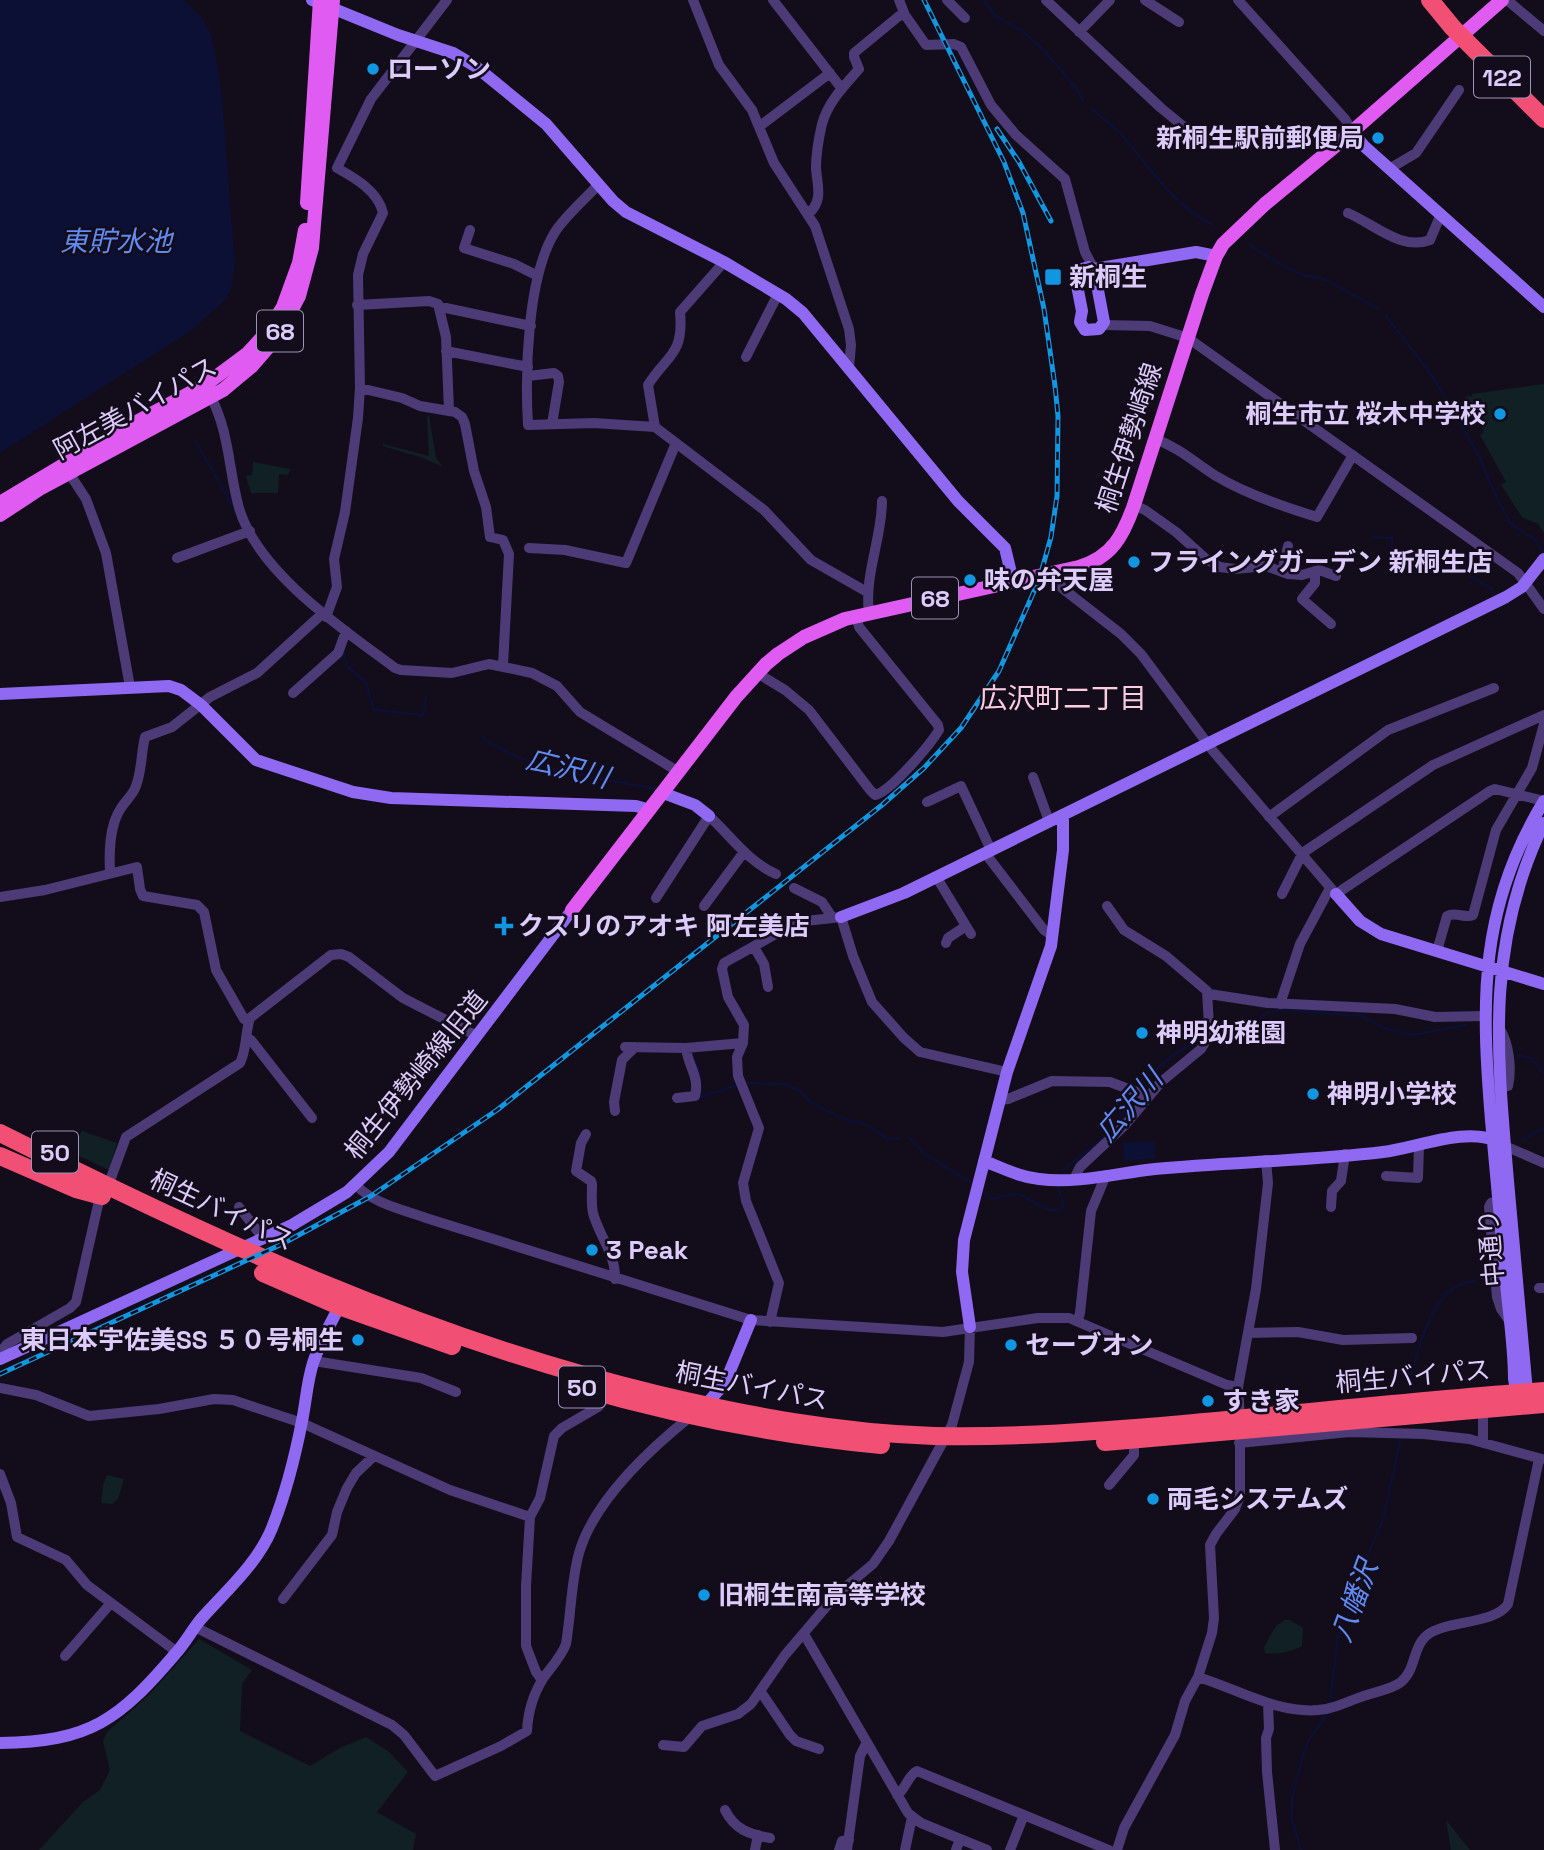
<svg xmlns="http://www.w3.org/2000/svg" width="1544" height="1850" viewBox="0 0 1544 1850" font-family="'Space Grotesk','Noto Sans JP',sans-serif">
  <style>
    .green { fill: #102025 }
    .water { fill: #0c1035 }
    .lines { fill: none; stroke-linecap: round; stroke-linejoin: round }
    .stream { stroke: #0c1035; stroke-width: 2.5 }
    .street { stroke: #4d3b77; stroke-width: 10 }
    .secondary { stroke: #9069f3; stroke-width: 12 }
    .primary { stroke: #e05bf2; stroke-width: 14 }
    .highway { stroke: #f14f74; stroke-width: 18 }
    .rail-casing { stroke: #1197e1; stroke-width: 5 }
    .rail { stroke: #130d1b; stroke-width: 2.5; stroke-dasharray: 8; stroke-linecap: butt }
    .poi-dot { fill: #1197e1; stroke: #130d1b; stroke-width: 2.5 }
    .labels { text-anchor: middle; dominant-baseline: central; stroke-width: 5; stroke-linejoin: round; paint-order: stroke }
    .shield { fill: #130d1b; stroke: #a092b8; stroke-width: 2 }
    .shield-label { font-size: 24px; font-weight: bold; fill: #ddcbfb }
    .poi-label { font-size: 26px; font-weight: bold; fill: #ddcbfb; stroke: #130d1b; text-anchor: start }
    .street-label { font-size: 26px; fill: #ddcbfb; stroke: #130d1b }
    .water-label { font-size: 28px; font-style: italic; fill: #618af3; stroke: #130d1b }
    .neighbourhood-label { font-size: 28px; fill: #fbcdde; stroke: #130d1b }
  </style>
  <rect width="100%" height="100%" fill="#130d1b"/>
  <path class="green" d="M 1544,384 L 1544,532 L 1543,532 L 1538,524 L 1522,517 L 1501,485 L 1506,482 L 1480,435 L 1484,432 L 1465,397 L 1472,396 L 1472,394 Z
    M 429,415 L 436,458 L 443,467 L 423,458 L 383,446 L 383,444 L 429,456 L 427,417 Z
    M 253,462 L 290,469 L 288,475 L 279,474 L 278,493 L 251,493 L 246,476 L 252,475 Z
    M 82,1131 L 117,1143 L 109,1170 L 71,1152 Z
    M 107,1475 L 124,1479 L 118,1499 L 112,1504 L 101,1503 L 103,1485 Z
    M 1285,1620 L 1290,1620 L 1303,1628 L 1302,1646 C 1290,1652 1278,1655 1265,1653 L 1264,1647 L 1276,1626 Z
    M 199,1639 L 252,1670 L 242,1684 L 240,1731 L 310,1766 L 340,1748 L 366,1737 L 388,1751 L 408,1772 L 377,1812 L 416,1834 L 413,1850 L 39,1850 L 83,1802 L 100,1790 L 110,1770 L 103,1741 L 107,1732 L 149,1695 Z
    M 1446,1820 L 1470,1850 L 1451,1850 Z"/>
  <path class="water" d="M 0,0 L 184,0 L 201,17 L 210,32 L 215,51 L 222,97 L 235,265 L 230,292 L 223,302 L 192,330 L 0,453 Z
    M 1154,1141 L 1155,1158 L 1124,1161 L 1123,1143 Z"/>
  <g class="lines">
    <path class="stream" d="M 984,0 L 995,16 L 1021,30 L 1045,51 L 1075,87 L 1083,100
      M 1092,109 C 1101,117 1112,125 1121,134 C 1152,169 1170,203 1213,225
      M 1250,245 C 1268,257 1300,279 1322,278 L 1377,308
      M 1386,316 L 1433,377 L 1479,456 L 1494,492 L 1510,523 L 1534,539 L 1542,551
      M 195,440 L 232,505
      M 1373,537 L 1392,538 L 1391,566 L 1415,572 L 1435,569 L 1450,573 L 1463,572 L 1494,590
      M 343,652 L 347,666 L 366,683 L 374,710 L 423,715 L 426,698
      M 482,738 C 536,773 595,777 657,789
      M 1214,1035 L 1230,1026 L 1251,1030 L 1265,1013 L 1282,1010 L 1362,1016 L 1384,1028 L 1412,1035 L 1466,1025
      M 691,1053 L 700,1073 L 701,1097 L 737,1085
      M 1517,1055 L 1533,1059 L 1544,1074
      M 746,1083 L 784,1084 L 799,1090 L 810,1101 L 827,1111 L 841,1118 L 867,1125 L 888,1139 L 900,1138
      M 1140,1090 C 1154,1068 1174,1052 1198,1041
      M 910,1138 L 926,1155 L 970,1182
      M 1523,1140 L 1544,1128
      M 1063,1170 L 1106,1136 L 1136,1096
      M 982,1192 L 993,1199 C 1000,1197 1008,1194 1016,1194 C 1033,1196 1047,1219 1064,1207 L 1057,1184
      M 1410,1389 C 1412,1363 1429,1308 1449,1291 C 1457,1284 1465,1283 1475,1281
      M 1330,1703 L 1338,1635 L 1356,1599 L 1365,1561 L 1384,1517 L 1401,1435
      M 1301,1850 C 1299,1839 1293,1829 1292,1818 C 1289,1800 1301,1760 1308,1742 C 1313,1731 1326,1719 1329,1710"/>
    <path class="street" d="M 693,0 L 719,65 L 752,110 L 774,163 L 815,226 L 849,329 L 851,345 L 849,368
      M 773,0 L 842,89
      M 899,0 L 905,15 L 926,45 L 954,44 L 961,47 L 991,105 L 1016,135 L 1065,179 L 1085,252 L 1094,269
      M 947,0 L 965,18
      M 1046,0 L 1161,108 L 1205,144
      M 1145,0 L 1179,22
      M 1238,0 L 1345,119 L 1352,131
      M 1507,0 L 1544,31
      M 1079,32 L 1110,0
      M 760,126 L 830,73
      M 1389,169 L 1416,153 L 1459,90
      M 599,184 C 585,199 566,215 555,232 C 527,277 525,373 528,425 L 594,423 L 655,427 L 764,510 L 811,560 L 867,592
      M 1348,213 C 1374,224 1401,251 1430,240 L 1441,214
      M 808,214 C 824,201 817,185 816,168 C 816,154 819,137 822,124 C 828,102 844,86 859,69 L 854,57 L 854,53 L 899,16 L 905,15
      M 470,230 L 464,248 L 514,264 L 538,276
      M 357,305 L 429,301 L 438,304 L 446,337 L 449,410
      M 439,308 L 446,308 L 531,326
      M 1103,325 L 1150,326 L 1188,338 L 1518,573 L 1544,609
      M 446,351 L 528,367
      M 746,357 L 778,294
      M 528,376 L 554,373 L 558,376 L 559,382 L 552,424
      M 360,388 L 402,398 L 420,406 L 455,412 L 462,417 L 465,424 L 474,471 L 486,507 L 490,537 L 503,540 L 509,554 L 503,665
      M 209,393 C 230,432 228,468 239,508 C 258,573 343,629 395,668 L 401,670 L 452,673 L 489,664 L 532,673 L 557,686 L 580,712 L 679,772
      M 655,427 L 648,385 C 667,355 684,355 680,312 L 724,262
      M 1155,439 C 1180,448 1194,462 1216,476 C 1246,494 1284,507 1317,517 L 1353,455
      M 69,473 L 86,499 L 106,553 L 130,687
      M 1134,505 L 1145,510 L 1176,532 L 1206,559 L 1220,567 L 1235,569 L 1266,566 L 1288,574 L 1302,575 L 1319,570 L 1336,576
      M 529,548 L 565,550 L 626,563 L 676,443
      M 177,558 L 250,531
      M 1315,571 L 1315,583 L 1302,599 L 1331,624
      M 1056,572 L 1062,588 L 1121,634 L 1141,654 L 1213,751 L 1336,894 L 1490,791 L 1495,789 L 1544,801
      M 1282,572 L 1288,546
      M 869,613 C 864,575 882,538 882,501
      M 326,617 L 337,587 L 334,559 L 345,512 L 358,418 L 360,388 L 358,275 L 363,254 L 383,213 C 378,191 355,178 337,168 L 371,99 L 447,0
      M 757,673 L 785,690 L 809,710 L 870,790 L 875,795 C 890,792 930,745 939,730 L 938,725 L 859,627 L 856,616
      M 293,693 L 338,653 L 346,631
      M 1033,777 L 1049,821
      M 927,802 L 961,786 L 991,850
      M 1269,817 L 1388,730 L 1494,688
      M 985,853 L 1044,930 L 1053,936
      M 110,872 C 109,852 109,826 121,808 C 126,800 133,795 136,786 C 142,770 141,753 145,737 L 172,727 L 210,697 L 257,673 L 322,614
      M 937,878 L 971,934
      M 794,888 L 822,902 L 832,917
      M 1282,894 L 1302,854 L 1307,850 L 1433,765 L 1544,715
      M 0,897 L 45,890 L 137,867 L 140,889 L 143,896 L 197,905 L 204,912 L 216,970 L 244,1019 L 249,1022
      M 656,898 L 709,816 C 731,836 747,861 776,874
      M 704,906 L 744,852
      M 946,943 L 948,938 L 966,926
      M 754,947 L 764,964 L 768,987
      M 1437,951 L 1447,916 C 1456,911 1465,919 1473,915 L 1496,830 L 1532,768 L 1544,724
      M 1209,994 L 1268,1003 L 1395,1009 L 1435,1017 L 1484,1016
      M 1280,1004 L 1300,944 L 1330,888
      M 1500,1029 C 1509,1044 1512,1069 1508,1086 L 1501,1088
      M 246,1038 L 251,1040 L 312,1118
      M 625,1047 L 686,1048 L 743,1043
      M 677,1098 L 695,1096 C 700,1077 688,1066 686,1048
      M 1000,1100 L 1008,1099 L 1052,1081 L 1110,1082 L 1147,1096
      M 615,1111 L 614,1102 L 622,1060 L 635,1047
      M 586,1134 L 581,1143 L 576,1171 L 591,1181 L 592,1184 C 592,1194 591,1204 593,1213 C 599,1236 616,1254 615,1279
      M 1505,1146 L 1544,1163
      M 1386,1176 L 1418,1178 L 1419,1145
      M 1074,1179 L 1080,1167 L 1125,1125 L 1161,1082 L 1201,1049 L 1204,1044 L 1209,1025 L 1207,991 L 1166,956 L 1124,930 L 1107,906
      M 356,1185 C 372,1203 404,1210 426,1218 L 751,1320 L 943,1332 L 1038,1318 L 1069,1318 L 1227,1385 L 1238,1387
      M 108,1186 L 126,1137 L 240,1063 C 247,1049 245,1033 250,1018 L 331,955 L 341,954 L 349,957 L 403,998 L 477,1036
      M 1499,1200 L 1491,1203 L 1489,1207 L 1497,1297 L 1501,1309 L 1510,1322
      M 239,1207 L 263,1238
      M 1331,1207 L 1332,1191 L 1341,1181 L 1345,1154
      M 1539,1288 L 1544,1288
      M 1078,1320 L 1080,1313 L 1091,1211 L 1106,1175
      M 770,1322 L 779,1283 L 746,1201 L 743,1183 L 759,1128 L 738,1076 L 737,1057 L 743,1043 L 744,1025 L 728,997 L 722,969 L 724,963 L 797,922 L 841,917 L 853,956 L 872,1002 L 904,1038 L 920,1052 L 1007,1072
      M 1248,1333 L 1298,1332 L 1343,1340 L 1412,1338
      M 4,1357 L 3,1349 L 7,1344 L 70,1308 L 76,1302 L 98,1205 L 102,1196
      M 314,1361 L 421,1378 L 456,1392
      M 0,1388 L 36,1395 L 89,1416 L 159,1409 L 214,1399 L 233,1400 L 302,1423 L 450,1490 L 530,1517
      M 1483,1409 L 1483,1442
      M 1239,1443 L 1349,1432 L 1424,1434 L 1469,1439 L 1542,1459
      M 0,1474 L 11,1503 L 17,1537 L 66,1560 L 87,1585 L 177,1652
      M 1109,1485 L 1134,1455 L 1134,1440
      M 283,1599 L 332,1535 L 337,1512 L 347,1488 L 356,1473 L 374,1456
      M 195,1627 L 392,1725 L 404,1735 L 435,1776 L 501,1746 L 527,1731 C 528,1711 533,1694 544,1677 C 552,1666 561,1657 566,1644 C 571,1614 571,1582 579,1553 C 594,1501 650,1449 691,1416
      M 804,1634 L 908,1813 L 921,1823 L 987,1850
      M 65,1656 L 111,1603
      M 1198,1677 C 1238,1689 1282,1717 1326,1709 C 1338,1707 1349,1701 1361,1697 C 1373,1692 1391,1690 1401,1682 C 1417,1669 1412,1644 1430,1633 C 1451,1620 1495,1624 1508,1604 L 1539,1459
      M 542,1680 L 536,1672 L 526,1646 L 526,1586 L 530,1517 L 540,1498 L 554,1436 L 562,1428 L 598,1407 L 608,1395
      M 761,1692 L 790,1735 L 796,1741 L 819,1749
      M 1268,1703 L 1269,1729 L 1266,1738 L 1267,1772 L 1275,1850
      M 663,1745 L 684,1747 L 702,1726 L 738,1714 L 751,1704 L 785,1655 L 837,1594 L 873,1564 L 889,1541 L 952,1425 L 969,1362 L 970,1327
      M 897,1795 C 906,1789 908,1775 917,1771 L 1109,1850
      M 725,1810 C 735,1830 749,1834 770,1838
      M 755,1850 L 758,1835
      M 839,1850 L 842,1841 L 849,1840
      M 847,1850 L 860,1756 L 867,1742
      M 905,1850 L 912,1817
      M 956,1850 L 960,1839
      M 1010,1850 L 1024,1815
      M 1117,1850 L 1124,1828 L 1175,1735 L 1185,1701 L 1198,1677 L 1212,1633 L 1214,1618 L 1210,1545 L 1216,1534 L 1235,1509 L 1240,1496 L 1240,1419 L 1238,1387 L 1256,1289 L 1268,1183 L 1266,1160"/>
    <path class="secondary" d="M 312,0 L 398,35 L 453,53 L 475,66 L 546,124 L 613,201 L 626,212 L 724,262 L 786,299 L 803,313 L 958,501 L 1005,548 L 1013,581
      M 1352,131 L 1364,146 L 1544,307
      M 1089,267 L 1094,269 L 1104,322 L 1099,329 L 1085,330 L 1080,322 L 1082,311 L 1075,275 L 1078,270 Z
      M 1094,269 L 1196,252 L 1216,256
      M 0,694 L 169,686 L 181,690 L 201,705 L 256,760 L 353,792 L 391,798 L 636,806 L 650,810
      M 663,793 L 695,805 L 709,816
      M 1336,894 L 1360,921 L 1381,934 L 1544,984
      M 841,917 L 904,893 L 1506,597 L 1522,587 L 1544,559
      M 984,1161 C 1003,1168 1019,1177 1039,1179 C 1078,1184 1117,1173 1155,1169 C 1231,1162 1308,1161 1383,1152 C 1416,1148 1468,1126 1498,1142
      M 970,1327 L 962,1272 L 964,1240 L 1007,1072 L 1051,946 L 1063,850 L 1063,815
      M 0,1359 L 292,1225 L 347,1192 L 389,1152 L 572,910
      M 1518,1399 L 1514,1379 C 1514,1348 1509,1315 1506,1284 C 1501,1229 1496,1174 1491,1120 C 1481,1000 1479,907 1544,801
      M 1524,1399 L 1527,1392 C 1521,1322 1514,1252 1508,1181 C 1497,1052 1485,944 1544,823
      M 703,1408 L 725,1383 L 751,1320
      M 0,1743 C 90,1742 119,1720 176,1653 C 185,1643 192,1630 201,1619 C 226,1591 258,1563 272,1528 C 286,1493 295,1457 302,1421 C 306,1402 307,1382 313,1363 C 320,1342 332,1321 342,1301"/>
    <path class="primary" d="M 307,203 L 320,0
      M 0,503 L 122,430 L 205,385 L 248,353 L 269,330 L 283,307 L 299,263 L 305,230
      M 0,515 L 41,488 L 223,390 L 252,366 L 278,336 L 299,296 L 312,248 L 333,0
      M 572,910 L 736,697 L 766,664 L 778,654 L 804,637 L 845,619 L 1079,567 C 1112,557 1123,536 1134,505 L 1202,294 L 1216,256 L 1223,244 L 1265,204 L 1346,137 L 1502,0"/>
    <path class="highway" d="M 1430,0 L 1453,28 L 1544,119
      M 0,1133 C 214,1240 423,1338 656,1394 C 748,1416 840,1433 934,1436 C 1018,1438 1100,1431 1183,1424 C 1304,1413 1424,1400 1544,1391
      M 0,1156 L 76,1189 L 102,1196
      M 263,1273 L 339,1306 L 452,1346
      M 576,1386 C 676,1415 777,1435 881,1445
      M 1105,1442 L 1544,1404"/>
    <g class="rail-casing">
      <path id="rail" d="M 997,129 L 1019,162 L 1051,221
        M 0,1374 L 282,1244 L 371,1196 L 497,1110 L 882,805 L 924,768 L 961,728 L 999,671 L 1039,580 L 1051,537 L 1057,496 L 1058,416 L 1055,386 L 1044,309 L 1023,213 L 1004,162 L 924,0"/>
    </g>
    <use href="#rail" class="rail"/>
  </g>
  <g class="poi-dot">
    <circle cx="373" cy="69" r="7"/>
    <circle cx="1378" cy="138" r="7"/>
    <rect x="1044" y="268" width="18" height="18" rx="3.5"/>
    <circle cx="1500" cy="414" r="7"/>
    <circle cx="1134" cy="562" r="7"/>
    <circle cx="970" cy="580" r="7"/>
    <path d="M500.5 915.5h7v7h7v7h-7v7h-7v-7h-7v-7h7z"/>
    <circle cx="1142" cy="1033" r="7"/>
    <circle cx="1313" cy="1094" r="7"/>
    <circle cx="592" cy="1250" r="7"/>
    <circle cx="358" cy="1340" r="7"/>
    <circle cx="1011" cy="1345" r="7"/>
    <circle cx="1208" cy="1401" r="7"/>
    <circle cx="1153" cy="1499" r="7"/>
    <circle cx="704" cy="1595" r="7"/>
  </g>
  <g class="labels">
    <g class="shield">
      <rect x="1474" y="56.5" width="56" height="41" rx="5"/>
      <rect x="257" y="310.5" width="46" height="41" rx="5"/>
      <rect x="912" y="577.5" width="46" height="41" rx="5"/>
      <rect x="32" y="1131.5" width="46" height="41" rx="5"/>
      <rect x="559" y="1366.5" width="46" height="41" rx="5"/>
    </g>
    <g class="shield-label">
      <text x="1502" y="77">122</text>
      <text x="280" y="331">68</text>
      <text x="935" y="598">68</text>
      <text x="55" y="1152">50</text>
      <text x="582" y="1387">50</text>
    </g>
    <g class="poi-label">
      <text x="387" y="69">ローソン</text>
      <text x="1364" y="138" text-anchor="end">新桐生駅前郵便局</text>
      <text x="1069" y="277">新桐生</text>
      <text x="1486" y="414" text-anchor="end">桐生市立 桜木中学校</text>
      <text x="1148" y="562">フライングガーデン 新桐生店</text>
      <text x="984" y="580">味の弁天屋</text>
      <text x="518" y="926">クスリのアオキ 阿左美店</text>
      <text x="1156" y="1033">神明幼稚園</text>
      <text x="1327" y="1094">神明小学校</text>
      <text x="606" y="1250">3 Peak</text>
      <text x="344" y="1340" text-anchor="end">東日本宇佐美SS ５０号桐生</text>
      <text x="1025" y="1345">セーブオン</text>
      <text x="1222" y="1401">すき家</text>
      <text x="1167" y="1499">両毛システムズ</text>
      <text x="718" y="1595">旧桐生南高等学校</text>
    </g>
    <g class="street-label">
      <text transform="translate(135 408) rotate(-29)">阿左美バイパス</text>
      <text transform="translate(1129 438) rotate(-72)">桐生伊勢崎線</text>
      <text transform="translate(416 1075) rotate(-51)">桐生伊勢崎線旧道</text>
      <text transform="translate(222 1210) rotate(25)">桐生バイパス</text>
      <text transform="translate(1491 1248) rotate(-95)">中通り</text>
      <text transform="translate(1413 1376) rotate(-5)">桐生バイパス</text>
      <text transform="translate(752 1386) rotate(11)">桐生バイパス</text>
    </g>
    <g class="water-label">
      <text x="116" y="241">東貯水池</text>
      <text transform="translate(568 768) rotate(14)">広沢川</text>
      <text transform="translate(1129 1105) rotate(-49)">広沢川</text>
      <text transform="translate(1354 1601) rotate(-70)">八幡沢</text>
    </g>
    <g class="neighbourhood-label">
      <text x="1063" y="698">広沢町二丁目</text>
    </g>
  </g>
</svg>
